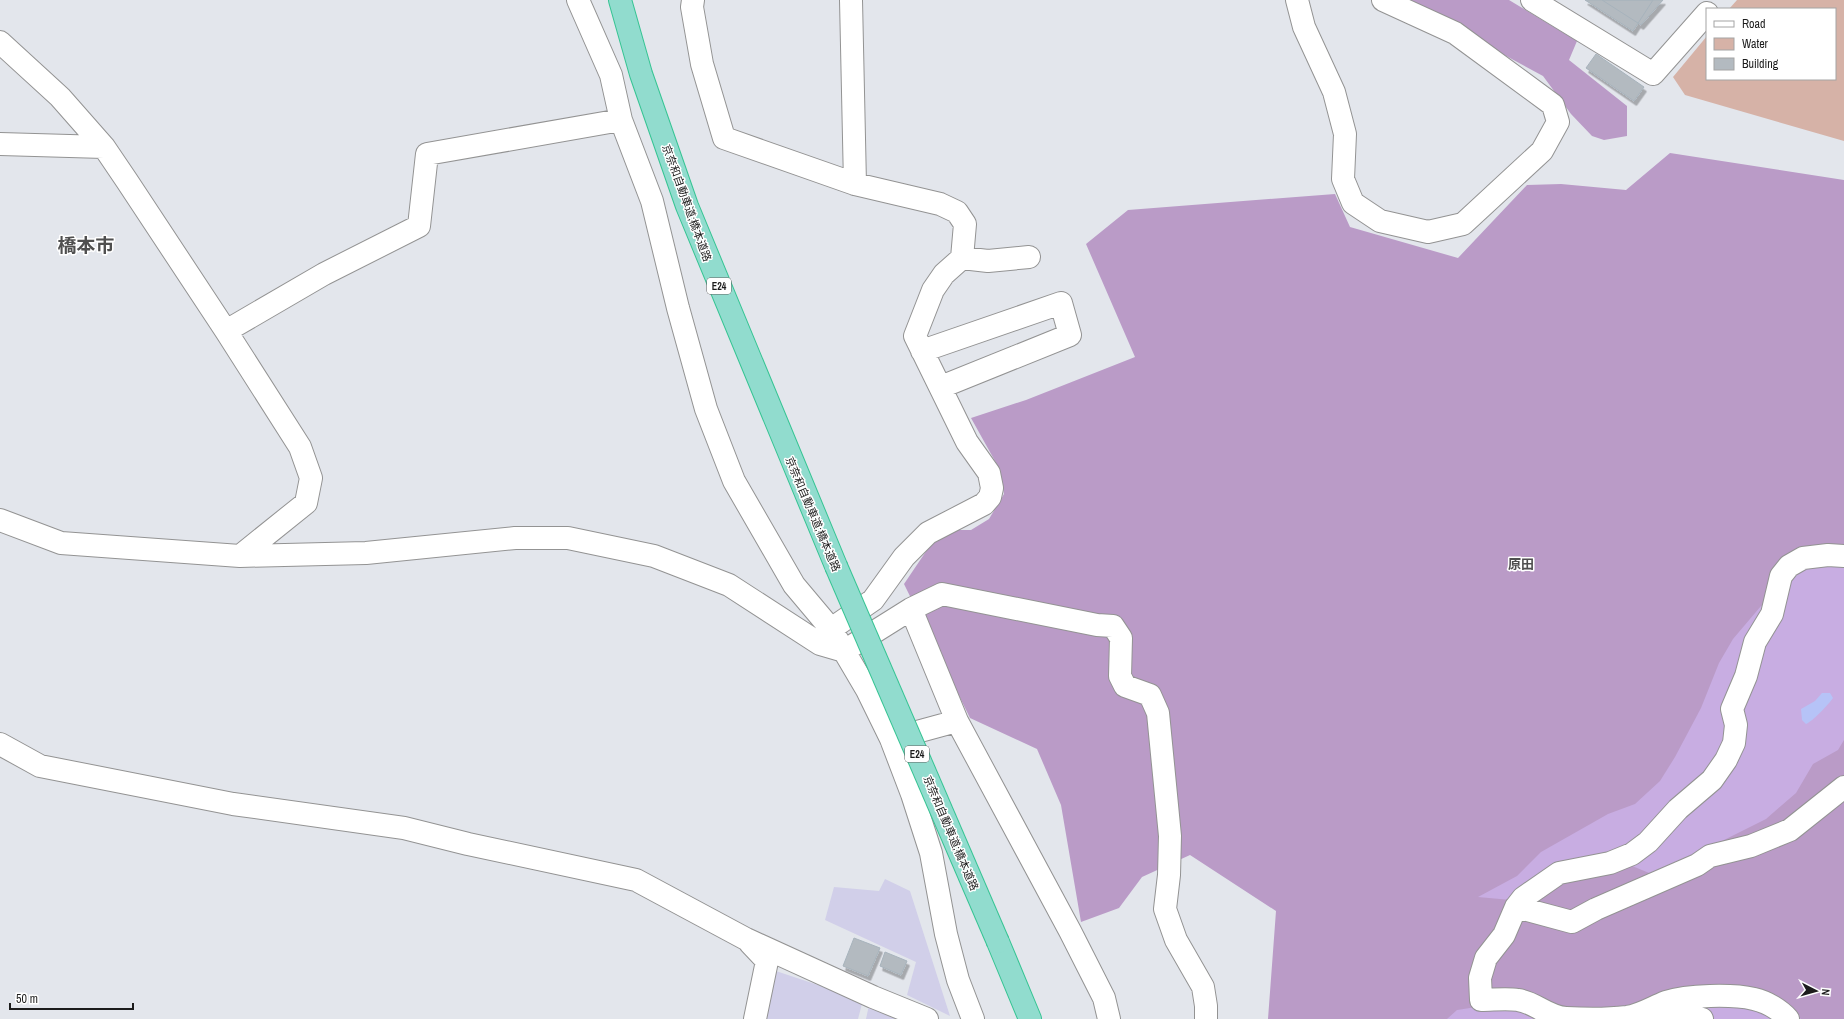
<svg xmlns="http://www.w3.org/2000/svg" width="1844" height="1019" viewBox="0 0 1844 1019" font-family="'Archivo Narrow','Noto Sans JP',sans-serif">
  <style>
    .farmland { fill: #d1cfe9 }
    .grass { fill: #c8ade2 }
    .forest { fill: #ba9bc7 }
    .sand { fill: #b6c3f7 }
    .water { fill: #d6b2a7 }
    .building { fill: #b3bac0; stroke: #a7b3bc; filter: url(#shadow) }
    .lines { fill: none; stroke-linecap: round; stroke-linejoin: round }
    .minor-casing { stroke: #939393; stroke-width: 24 }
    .highway-casing { stroke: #36c493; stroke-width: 24 }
    .minor { stroke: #fff; stroke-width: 22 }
    .highway { stroke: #91dcce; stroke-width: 22 }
    .highway-bridge-casing { stroke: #36c493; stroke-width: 24; stroke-linecap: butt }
    .highway-bridge { stroke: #91dcce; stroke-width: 22 }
    .labels { text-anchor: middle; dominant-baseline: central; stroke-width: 3; stroke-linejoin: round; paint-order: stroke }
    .shield { fill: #fff; stroke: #606060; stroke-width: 1 }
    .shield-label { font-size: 10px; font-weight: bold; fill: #1c1c1c }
    .street-label { font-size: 11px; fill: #1c1c1c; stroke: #fff }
    .quarter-label { font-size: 13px; font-weight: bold; fill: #4f4f4f; stroke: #fff }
    .town-label { font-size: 19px; font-weight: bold; fill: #4f4f4f; stroke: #fff }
  </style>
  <defs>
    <filter id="shadow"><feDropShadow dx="2.5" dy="4.5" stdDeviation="0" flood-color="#0004"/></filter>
  </defs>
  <rect width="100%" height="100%" fill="#e3e6ec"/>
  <path class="farmland" d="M 885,879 L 910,891 L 950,1016 L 907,995 L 916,962 L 825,920 L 834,887 L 879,891 Z
    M 770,969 L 863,1000 L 858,1019 L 764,1019 Z
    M 869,1005 L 899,1019 L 866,1019 Z"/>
  <path class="grass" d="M 1844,442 L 1844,1019 L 1406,1019 L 1611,520 Z"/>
  <path class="forest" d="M 1403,0 L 1509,0 L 1577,41 L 1569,60 L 1627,106 L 1627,136 L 1604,140 L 1592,136 L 1571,114 L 1543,76 Z
    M 1670,153 L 1844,180 L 1844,561 L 1791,571 L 1780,600 L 1761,606 L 1733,639 L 1719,663 L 1701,708 L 1675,757 L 1660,781 L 1635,804 L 1608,814 L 1541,852 L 1517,876 L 1478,897 L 1511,900 L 1608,856 L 1654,875 L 1766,819 L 1796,793 L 1813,764 L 1838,750 L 1844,740 L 1844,1019 L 1801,1019 L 1789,1008 L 1656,996 L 1632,1004 L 1608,1008 L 1535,1010 L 1483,1006 L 1457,1010 L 1447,1019 L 1268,1019 L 1276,911 L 1190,855 L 1142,877 L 1119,908 L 1081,922 L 1061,805 L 1037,749 L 970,718 L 904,584 L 931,544 L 953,530 L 971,530 L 989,519 L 1004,494 L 1000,470 L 971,418 L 1026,400 L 1135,357 L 1086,244 L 1128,210 L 1335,194 L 1350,227 L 1458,258 L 1527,185 L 1561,184 L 1626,190 Z"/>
  <path class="sand" d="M 1822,693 L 1830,693 L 1833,698 C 1829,704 1812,722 1806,724 L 1802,720 L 1801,709 L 1815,701 Z"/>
  <path class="water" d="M 1737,0 L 1844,0 L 1844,141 L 1685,95 L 1673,77 L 1707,36 L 1707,79 L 1835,79 L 1835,9 L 1729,9 Z"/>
  <path class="building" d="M 1585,0 L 1653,0 L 1633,31 Z
    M 1602,0 L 1663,0 L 1641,25 Z
    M 1596,54 L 1644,87 L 1634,101 L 1586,68 Z
    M 854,938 L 880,948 L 868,976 L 843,966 Z
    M 885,952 L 907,961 L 901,975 L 880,966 Z"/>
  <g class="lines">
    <g class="minor-casing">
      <path id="minor" d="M 578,0 L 611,75 L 621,120 L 652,201 L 678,308 L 706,409 L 734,481 L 794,585 L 831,629 L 844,651 L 867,690 L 891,739 L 912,794 L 931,853 L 946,934 L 958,980 L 973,1019
        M 693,0 L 692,7 L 702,64 L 724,138 L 855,184 L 940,204 L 957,212 L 965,224 L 962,258 L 944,274 L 933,290 L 915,336 L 967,442 L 989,473 L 992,488 L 990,497 L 984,504 L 928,533 L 904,557 L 873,600 L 831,629 L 822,641
        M 851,0 L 855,184
        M 1297,0 L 1304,27 L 1334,92 L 1345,134 L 1343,179 L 1353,203 L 1380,221 L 1428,232 L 1463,224 L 1542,151 L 1558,122 L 1553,105 L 1455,33 L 1383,0
        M 1532,0 L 1653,74 L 1707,13
        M 0,42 L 60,97 L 104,147 L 127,181 L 226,331 L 300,447 L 311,478 L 306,503 L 240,556
        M 0,144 L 104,147
        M 962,258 L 988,261 L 1029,257
        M 226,331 L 324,274 L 419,226 L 427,154 L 621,120
        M 922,351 L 1061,303 L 1070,335 L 941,387
        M 0,520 L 61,543 L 240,556 L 366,553 L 515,538 L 568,538 L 654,556 L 729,585 L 820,644 L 844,651 L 911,609 L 942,594 L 1097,625 L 1113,626 L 1121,638 L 1120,676 L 1125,686 L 1150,695 L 1158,713 L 1170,836 L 1169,875 L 1165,909 L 1176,940 L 1203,987 L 1206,1006 L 1206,1019
        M 911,609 L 957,721 L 1070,931 L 1104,998 L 1109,1019
        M 891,739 L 957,721
        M 0,744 L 40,766 L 233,804 L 404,828 L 468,844 L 636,880 L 746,939 L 873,997 L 927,1019
        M 1516,907 L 1572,922 L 1596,909 L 1697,865 L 1710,856 L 1751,846 L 1790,830 L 1844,787
        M 750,943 L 767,961 L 755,1019
        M 1656,1012 L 1686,1014 L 1702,1019
        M 1788,1019 C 1780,1010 1767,1002 1754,999 C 1732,994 1688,995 1666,1002 C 1653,1007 1641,1015 1627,1017 C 1610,1019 1583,1019 1566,1018 C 1547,1017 1535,1002 1518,1000 C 1506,998 1493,1000 1481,1000 L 1480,978 L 1486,958 L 1504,935 L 1516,907 L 1523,898 L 1559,873 L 1610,863 L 1632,854 L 1648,842 L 1678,809 L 1712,780 L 1726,760 L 1734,743 L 1736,725 L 1732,709 L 1746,676 L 1755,642 L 1772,614 L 1781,576 L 1789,566 L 1803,558 L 1828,555 L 1844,556"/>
    </g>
    <g class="highway-casing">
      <path id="highway" d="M 620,0 L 641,74 L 687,206 L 836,566
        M 998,942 L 1030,1019"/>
    </g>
    <use href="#minor" class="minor"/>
    <use href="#highway" class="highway"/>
    <g class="highway-bridge-casing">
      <path id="highway-bridge" d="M 836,566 L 998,942"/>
    </g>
    <use href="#highway-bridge" class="highway-bridge"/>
  </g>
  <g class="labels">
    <g class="shield">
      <rect x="707" y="278" width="24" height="16" rx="3"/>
      <rect x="905" y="746" width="24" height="16" rx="3"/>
    </g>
    <g class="shield-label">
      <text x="719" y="286">E24</text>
      <text x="917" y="754">E24</text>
    </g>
    <g class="street-label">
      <text transform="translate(687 203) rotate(70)">京奈和自動車道;橋本道路</text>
      <text transform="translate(813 514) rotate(67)">京奈和自動車道;橋本道路</text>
      <text transform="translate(951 833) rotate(67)">京奈和自動車道;橋本道路</text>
    </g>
    <g class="quarter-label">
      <text x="1521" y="564">原田</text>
    </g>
    <g class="town-label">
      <text x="86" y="245">橋本市</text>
    </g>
  </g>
  <rect x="1706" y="8" width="130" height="72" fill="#ffffff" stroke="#a4a4a4"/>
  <rect x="1714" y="21" width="20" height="6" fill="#ffffff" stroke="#a4a4a4"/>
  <text x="1742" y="28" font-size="12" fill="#1c1c1c">Road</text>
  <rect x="1714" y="38" width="20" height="12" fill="#d6b2a7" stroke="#a4a4a4"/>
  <text x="1742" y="48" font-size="12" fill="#1c1c1c">Water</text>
  <rect x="1714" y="58" width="20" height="12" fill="#b3bac0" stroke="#a4a4a4"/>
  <text x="1742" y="68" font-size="12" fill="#1c1c1c">Building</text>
  <g transform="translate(1816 991) rotate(96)" stroke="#ffffff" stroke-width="3" paint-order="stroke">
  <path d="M0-3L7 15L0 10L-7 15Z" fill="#1c1c1c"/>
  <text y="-6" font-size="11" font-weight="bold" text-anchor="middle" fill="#1c1c1c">N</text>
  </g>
  <path d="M10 1003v6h123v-6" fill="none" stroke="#1c1c1c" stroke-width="2"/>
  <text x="16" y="1003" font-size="12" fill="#1c1c1c" stroke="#ffffff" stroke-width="3" paint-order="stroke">50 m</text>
</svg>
